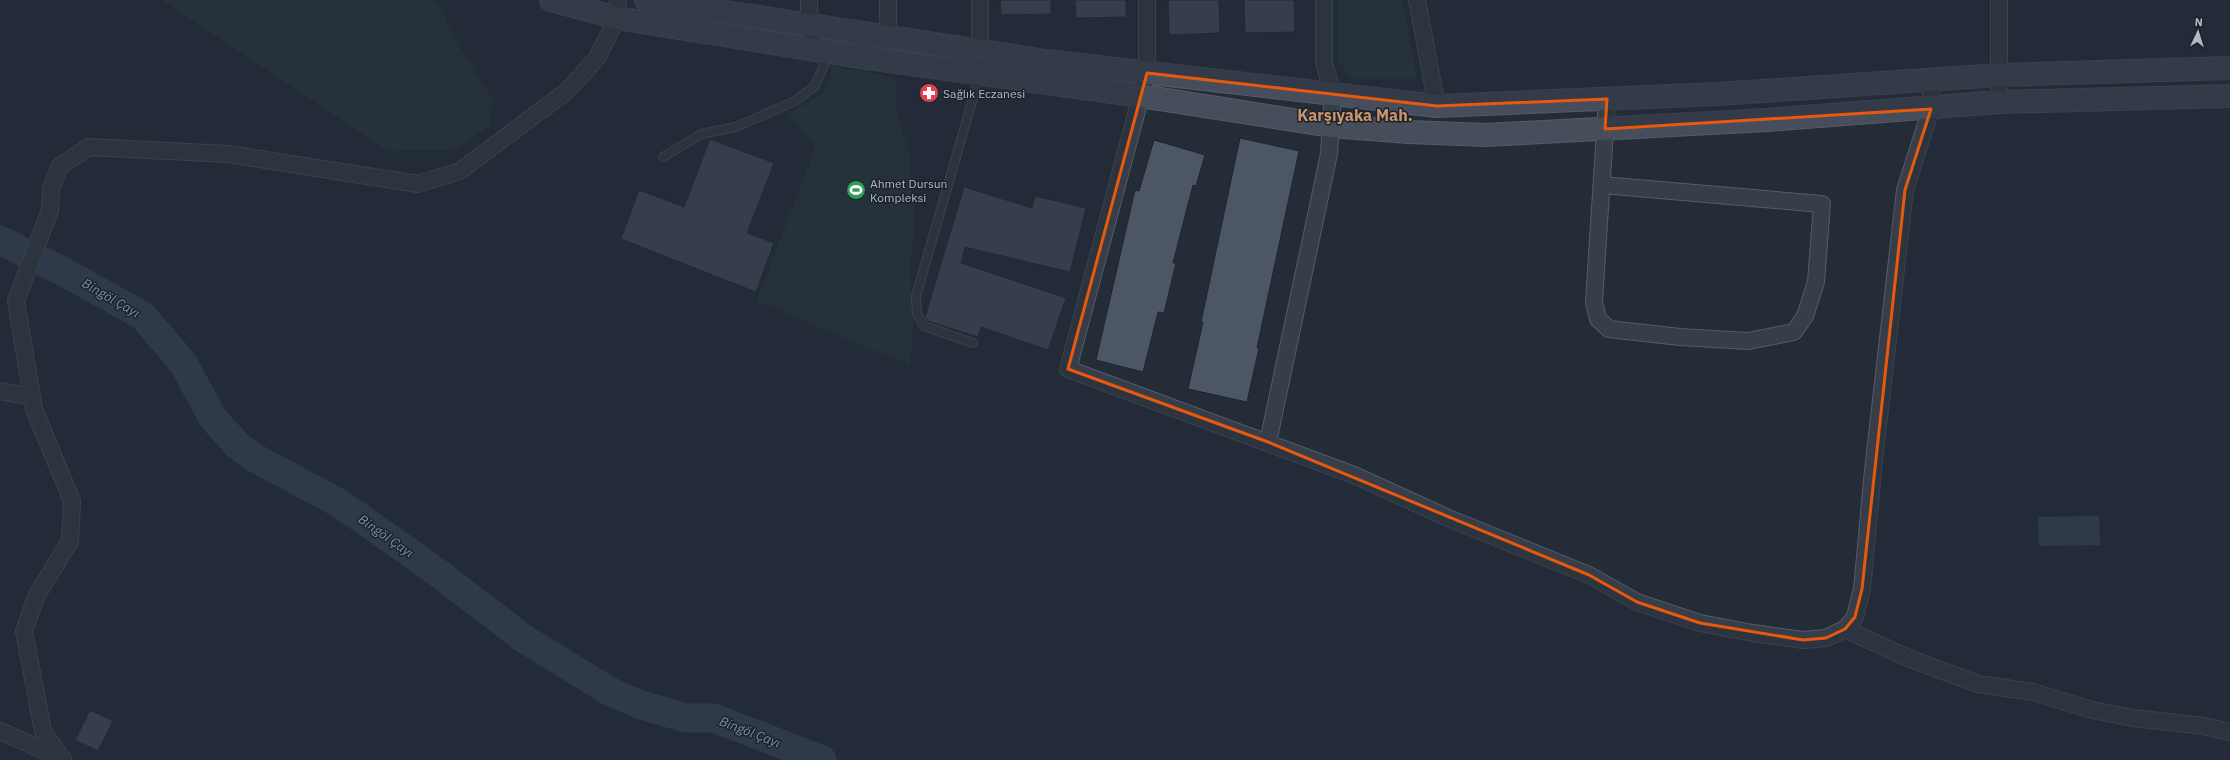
<svg xmlns="http://www.w3.org/2000/svg" width="2230" height="760" viewBox="0 0 2230 760" font-family="'IBM Plex Sans',sans-serif">
  <style>
    .green { fill: #293a3b }
    .water { fill: #3b4960 }
    .lines { fill: none; stroke-linecap: round; stroke-linejoin: round }
    .river { stroke: #3b4960; stroke-width: 29 }
    .building { fill: #4c5664; stroke: #1f252f }
    .lane-casing { stroke: #555c67; stroke-width: 10 }
    .street-casing { stroke: #555c67; stroke-width: 18 }
    .secondary-casing { stroke: #555c67; stroke-width: 24 }
    .lane { stroke: #373e49; stroke-width: 8 }
    .street { stroke: #373e49; stroke-width: 16 }
    .secondary { stroke: #464d5b; stroke-width: 22 }
    .marked { fill: none; stroke: #e8590c; stroke-width: 3; stroke-linejoin: round }
    .labels { text-anchor: middle; dominant-baseline: central; stroke-width: 3; stroke-linejoin: round; paint-order: stroke }
    .poi-label { font-size: 12px; fill: #b2b9c5; stroke: #1d232d; text-anchor: start }
    .water-label { font-size: 13px; font-style: italic; fill: #7d8eaa; stroke: #1d232d }
    .district-label { font-size: 16px; font-weight: bold; fill: #ca9668; stroke: #1d232d }
  </style>
  <rect width="100%" height="100%" fill="#242c38"/>
  <path class="green" d="M 162,0 L 429,0 L 437,2 L 461,49 L 492,99 L 490,124 L 458,149 L 388,151 Z
    M 1338,0 L 1402,0 L 1417,79 L 1352,79 L 1338,60 Z
    M 832,66 L 897,78 L 895,104 L 909,155 L 915,226 L 910,265 L 913,327 L 910,365 L 757,301 L 816,147 L 789,114 L 825,92 Z"/>
  <path class="water" d="M 2099,516 L 2100,545 L 2039,546 L 2038,517 Z"/>
  <g class="lines">
    <path class="river" d="M 0,240 L 66,273 L 143,316 L 183,363 L 213,418 L 238,446 L 255,458 L 339,503 L 433,569 L 523,638 L 609,691 L 641,705 L 686,718 L 714,718 L 822,760"/>
  </g>
  <path class="building" d="M 1000,0 L 1051,0 L 1051,14 L 1001,15 Z
    M 1075,0 L 1126,0 L 1126,17 L 1076,18 Z
    M 1168,0 L 1219,0 L 1220,33 L 1169,35 Z
    M 1244,0 L 1294,0 L 1295,32 L 1245,33 Z
    M 1240,138 L 1299,151 L 1257,348 L 1259,348 L 1247,402 L 1188,389 L 1203,322 L 1201,322 Z
    M 710,139 L 774,163 L 747,233 L 774,243 L 756,292 L 621,239 L 639,190 L 684,207 Z
    M 1154,140 L 1205,155 L 1196,186 L 1193,185 L 1173,263 L 1176,263 L 1164,313 L 1158,312 L 1143,372 L 1096,360 L 1135,190 L 1139,191 Z
    M 964,187 L 1032,208 L 1035,196 L 1086,208 L 1070,272 L 965,247 L 961,263 L 1066,298 L 1048,350 L 981,327 L 978,337 L 928,321 L 925,317 Z
    M 90,710 L 113,721 L 98,751 L 75,740 Z"/>
  <g class="lines">
    <g class="lane-casing">
      <path id="lane" d="M 663,157 L 701,134 L 736,127 L 795,101 L 815,86 L 825,63 L 819,54
        M 973,343 L 924,326 L 917,314 L 916,296 L 980,74"/>
    </g>
    <g class="street-casing">
      <path id="street" d="M 809,0 L 809,24 L 816,50
        M 888,0 L 888,37
        M 980,0 L 980,60
        M 1147,0 L 1147,73 L 1068,369 L 1354,475 L 1446,517 L 1589,575 L 1637,602 L 1700,623 L 1753,633 L 1803,640 L 1826,638 L 1845,629 L 1855,617 L 1862,589 L 1873,470 L 1905,190 L 1931,109 L 1931,79
        M 1417,0 L 1437,106
        M 1999,102 L 1999,0
        M 1602,185 L 1822,204 L 1816,282 L 1805,316 L 1794,332 L 1748,341 L 1680,337 L 1609,329 L 1598,319 L 1594,302 L 1607,99
        M 0,391 L 32,397
        M 1268,442 L 1329,154 L 1333,94 L 1324,63 L 1324,0
        M 1845,629 L 1908,658 L 1978,684 L 2033,692 L 2092,710 L 2133,718 L 2204,726 L 2230,732
        M 0,731 L 63,759
        M 63,760 L 43,731 L 24,631 L 37,595 L 70,541 L 72,501 L 34,409 L 16,301 L 50,210 L 51,189 L 60,166 L 89,147 L 228,154 L 418,184 L 460,171 L 567,91 L 597,58 L 617,18 L 618,0"/>
    </g>
    <g class="secondary-casing">
      <path id="secondary" d="M 551,0 L 617,18 L 866,58 L 1141,96 L 1331,126 L 1409,132 L 1486,135 L 1767,120 L 1999,102 L 2230,96
        M 646,0 L 1046,61 L 1437,106 L 1718,94 L 1999,75 L 2230,68"/>
    </g>
    <use href="#lane" class="lane"/>
    <use href="#street" class="street"/>
    <use href="#secondary" class="secondary"/>
  </g>
  <path d="M0 0H2230V760H0ZM 1147,73 L 1437,106 L 1607,99 L 1605,129 L 1931,109 L 1905,190 L 1862,589 L 1855,617 L 1845,629 L 1826,638 L 1803,640 L 1700,623 L 1637,602 L 1589,575 L 1268,442 L 1068,369 Z" fill="#242c38" fill-opacity=".55" fill-rule="evenodd"/>
  <path class="marked" d="M 1147,73 L 1437,106 L 1607,99 L 1605,129 L 1931,109 L 1905,190 L 1862,589 L 1855,617 L 1845,629 L 1826,638 L 1803,640 L 1700,623 L 1637,602 L 1589,575 L 1268,442 L 1068,369 Z"/>
  <defs>
    <g id="pharmacy-disc" transform="scale(1)"><circle r="9.5" fill="#e0444e" stroke="#1d232d"/><path d="M-2-6h4v4h4v4h-4v4h-4v-4h-4v-4h4Z" fill="#fff"/></g>
    <g id="stadium-disc" transform="scale(1)"><circle r="9.5" fill="#2e9e5b" stroke="#1d232d"/><path d="M0-5a6.5 5 0 1 0 0 10a6.5 5 0 1 0 0-10ZM-3.5-1.8h7v3.6h-7Z" fill="#fff"/></g>
  </defs>
  <g fill-rule="evenodd">
    <use href="#pharmacy-disc" x="929" y="93"/>
    <use href="#stadium-disc" x="856" y="190"/>
  </g>
  <g class="labels">
    <g class="poi-label">
      <text x="943" y="93">Sağlık Eczanesi</text>
      <text x="870" y="183">Ahmet Dursun<tspan x="870" dy="14">Kompleksi</tspan></text>
    </g>
    <g class="water-label">
      <text transform="translate(111 298) rotate(30)">Bingöl Çayı</text>
      <text transform="translate(386 536) rotate(35)">Bingöl Çayı</text>
      <text transform="translate(750 732) rotate(21)">Bingöl Çayı</text>
    </g>
    <g class="district-label">
      <text x="1355" y="115">Karşıyaka Mah.</text>
    </g>
  </g>
  <g transform="translate(2198 32) rotate(4)" stroke="#1d232d" stroke-width="3" paint-order="stroke">
  <path d="M0-3L7 15L0 10L-7 15Z" fill="#b2b9c5"/>
  <text y="-6" font-size="11" font-weight="bold" text-anchor="middle" fill="#b2b9c5">N</text>
  </g>
</svg>
